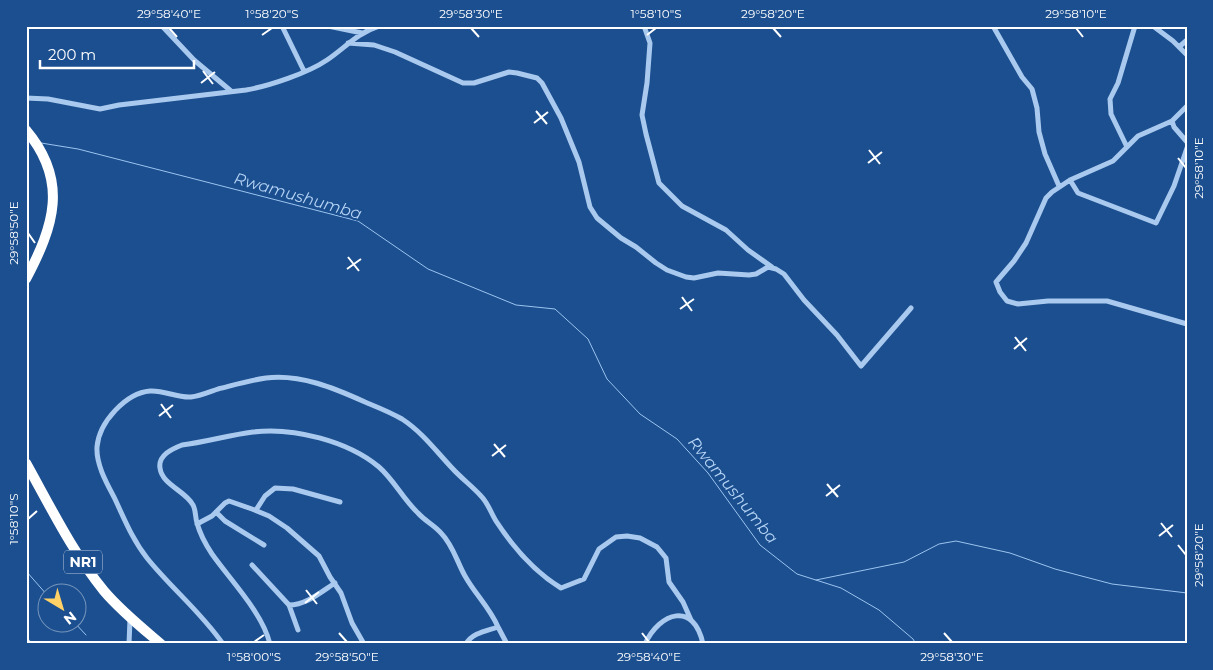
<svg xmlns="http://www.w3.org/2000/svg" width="1213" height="670" viewBox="0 0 1213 670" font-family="Montserrat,sans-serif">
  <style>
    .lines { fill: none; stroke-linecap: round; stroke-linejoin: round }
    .stream { stroke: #9cc4f0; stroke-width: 1 }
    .street { stroke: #a9c9ee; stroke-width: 5 }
    .highway { stroke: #fff; stroke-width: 10 }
    .ticks { fill: none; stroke: #fff; stroke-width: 2 }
    .labels { text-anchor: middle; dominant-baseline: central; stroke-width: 4; stroke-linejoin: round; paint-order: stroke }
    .shield { fill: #1b4f8f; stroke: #bbcadd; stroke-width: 1 }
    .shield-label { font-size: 14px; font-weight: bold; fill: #fff }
    .water-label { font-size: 16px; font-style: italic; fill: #b5d3f5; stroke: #1b4f8f }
    .neatline { fill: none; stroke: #fff; stroke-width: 2 }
    .ticks-label { font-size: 12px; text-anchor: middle; fill: #fff }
  </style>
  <rect width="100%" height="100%" fill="#1b4f8f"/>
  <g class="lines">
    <path class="stream" d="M 41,143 L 78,149 L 358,221 L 428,269 L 516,305 L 555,309 L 588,339 L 607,379 L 640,414 L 677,439 L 708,473 L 760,545 L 797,574 L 841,588 L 879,610 L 913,639 L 916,644
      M 26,571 L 48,596
      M 816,580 L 904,562 L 939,544 L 956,541 L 1010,553 L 1055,569 L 1112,584 L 1187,593
      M 74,622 L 86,635"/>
    <path class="street" d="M 162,26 L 194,60 L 231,91
      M 260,26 L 286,26
      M 282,26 L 304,71
      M 328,26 L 362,33
      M 644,26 L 650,43 L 647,83 L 642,115 L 646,134 L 659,183 L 682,206 L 726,230 L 748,250 L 772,267
      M 993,26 L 1022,77 L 1032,89 L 1037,108 L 1039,132 L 1045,154 L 1059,186
      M 1153,26 L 1173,41 L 1187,55
      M 348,43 L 374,45 L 395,52 L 463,83 L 474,83 L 509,72 L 517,73 L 537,78 L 542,83 L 561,118 L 579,162 L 590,207 L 597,218 L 621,238 L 636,247 L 656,263 L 667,270 L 686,277 L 694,278 L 718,273 L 749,275 L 756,274 L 768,267 L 776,269 L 784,274 L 804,300 L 837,335 L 861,366 L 911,308
      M 1179,47 L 1187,40
      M 26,98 L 48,99 L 100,109 L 119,105 L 246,90 C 269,86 308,73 327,60 C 345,48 357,33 379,26
      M 1187,106 L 1172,121 L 1138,136 L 1113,161 L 1070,180 L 1052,192 L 1046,198 L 1026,243 L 1014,261 L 996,282 L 1000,292 L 1007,301 L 1018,304 L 1048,301 L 1107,301 L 1187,324
      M 1172,121 L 1174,127 L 1187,142
      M 1127,147 L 1111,114 L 1110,99 L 1118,83 L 1135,26
      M 1070,180 L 1078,193 L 1156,223 L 1174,186 L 1187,148
      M 256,510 L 265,496 L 275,488 L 293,489 L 340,502
      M 216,512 L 225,521 L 264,545
      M 197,524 L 212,516 L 225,503 L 229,501 L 252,509 L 269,516 L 287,528 L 319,556 L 330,577 L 341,593 L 352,623 L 364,644
      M 252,565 L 289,605 C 306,605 321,592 335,583
      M 289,605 L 298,630
      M 498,627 L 507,644
      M 26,640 L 30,644
      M 129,644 L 130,619
      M 223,644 C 201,612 171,588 147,558 C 132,539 124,518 114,497 C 106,482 96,464 97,447 C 99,422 126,393 150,391 C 164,390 177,398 191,397 C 200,396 209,392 218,389 C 234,385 251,380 266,378 C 301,374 334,388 365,402 C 377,407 390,412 402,419 C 422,432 436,451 452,468 C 461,478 472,486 481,496 C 488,503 491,513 496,521 C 513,547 535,572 561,588 L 584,579 L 599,549 L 616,537 L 627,536 L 640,538 L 657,547 L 666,558 L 669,582 L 683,602 L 691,620
      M 270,644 C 262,612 231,581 212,554 C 206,545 200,534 197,523 C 195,517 196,510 193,505 C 186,491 162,485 160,468 C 158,455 172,449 182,445 C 206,442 229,435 253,432 C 293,427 348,441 379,467 C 394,480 403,499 418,513 C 425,521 434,525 441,533 C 453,545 457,562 465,576 C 475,594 490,608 498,627 C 486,631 472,633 466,644
      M 645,644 C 660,612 694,601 703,644"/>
    <path class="highway" d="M 26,130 C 69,181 54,226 26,279
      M 26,463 C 50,506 73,553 104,591 C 121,611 141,627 161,644"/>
  </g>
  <path class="ticks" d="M 169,28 L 177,37M 471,28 L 479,37M 773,28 L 781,37M 1076,28 L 1083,37M 262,35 L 272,28M 647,35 L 656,28M 203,71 L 213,84M 201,83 L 215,72M 536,111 L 547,124M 534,123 L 548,112M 869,150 L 880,164M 1178,158 L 1186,168M 868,163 L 882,152M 28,233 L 35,243M 348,257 L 359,271M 347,269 L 361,259M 682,297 L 692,311M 680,309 L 694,299M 1015,337 L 1026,351M 1014,349 L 1027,338M 161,404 L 171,418M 159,416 L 173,405M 494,444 L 505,457M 492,456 L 506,445M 827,484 L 838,497M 826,496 L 840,485M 28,519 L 37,511M 1161,523 L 1172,537M 1159,536 L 1173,525M 1178,545 L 1186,555M 306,590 L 317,604M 305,603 L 319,592M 339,633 L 347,642M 642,633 L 649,642M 944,633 L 952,642M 254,642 L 264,635"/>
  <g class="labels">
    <rect class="shield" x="64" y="550.5" width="38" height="23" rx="4"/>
    <g class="shield-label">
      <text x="83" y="562">NR1</text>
    </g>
    <g class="water-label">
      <text transform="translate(298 196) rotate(16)">Rwamushumba</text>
      <text transform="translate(733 490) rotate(51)">Rwamushumba</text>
    </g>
  </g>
  <rect width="1213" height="670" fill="none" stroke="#1b4f8f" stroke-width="55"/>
  <g transform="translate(62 608) rotate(142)"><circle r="24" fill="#1b4f8f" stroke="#7695bc"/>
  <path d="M0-4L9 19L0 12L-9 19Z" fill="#ffd166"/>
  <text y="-8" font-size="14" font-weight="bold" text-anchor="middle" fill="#ffffff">N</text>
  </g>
  <path d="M40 60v8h154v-8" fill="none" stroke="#ffffff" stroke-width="2.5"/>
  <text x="48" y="60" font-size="15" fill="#ffffff" stroke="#1b4f8f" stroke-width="4" paint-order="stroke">200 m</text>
  <rect x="28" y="28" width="1158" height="614" class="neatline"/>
  <g class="ticks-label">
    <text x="169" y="18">29°58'40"E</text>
    <text x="272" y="18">1°58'20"S</text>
    <text x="471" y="18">29°58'30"E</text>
    <text x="656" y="18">1°58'10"S</text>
    <text x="773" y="18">29°58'20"E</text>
    <text x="1076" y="18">29°58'10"E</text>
    <text transform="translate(1199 168) rotate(-90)" y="4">29°58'10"E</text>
    <text transform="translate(14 233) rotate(-90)" y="4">29°58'50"E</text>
    <text transform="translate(14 519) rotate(-90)" y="4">1°58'10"S</text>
    <text transform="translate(1199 555) rotate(-90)" y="4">29°58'20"E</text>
    <text x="254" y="661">1°58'00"S</text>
    <text x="347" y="661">29°58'50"E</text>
    <text x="649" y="661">29°58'40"E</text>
    <text x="952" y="661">29°58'30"E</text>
  </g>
</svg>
